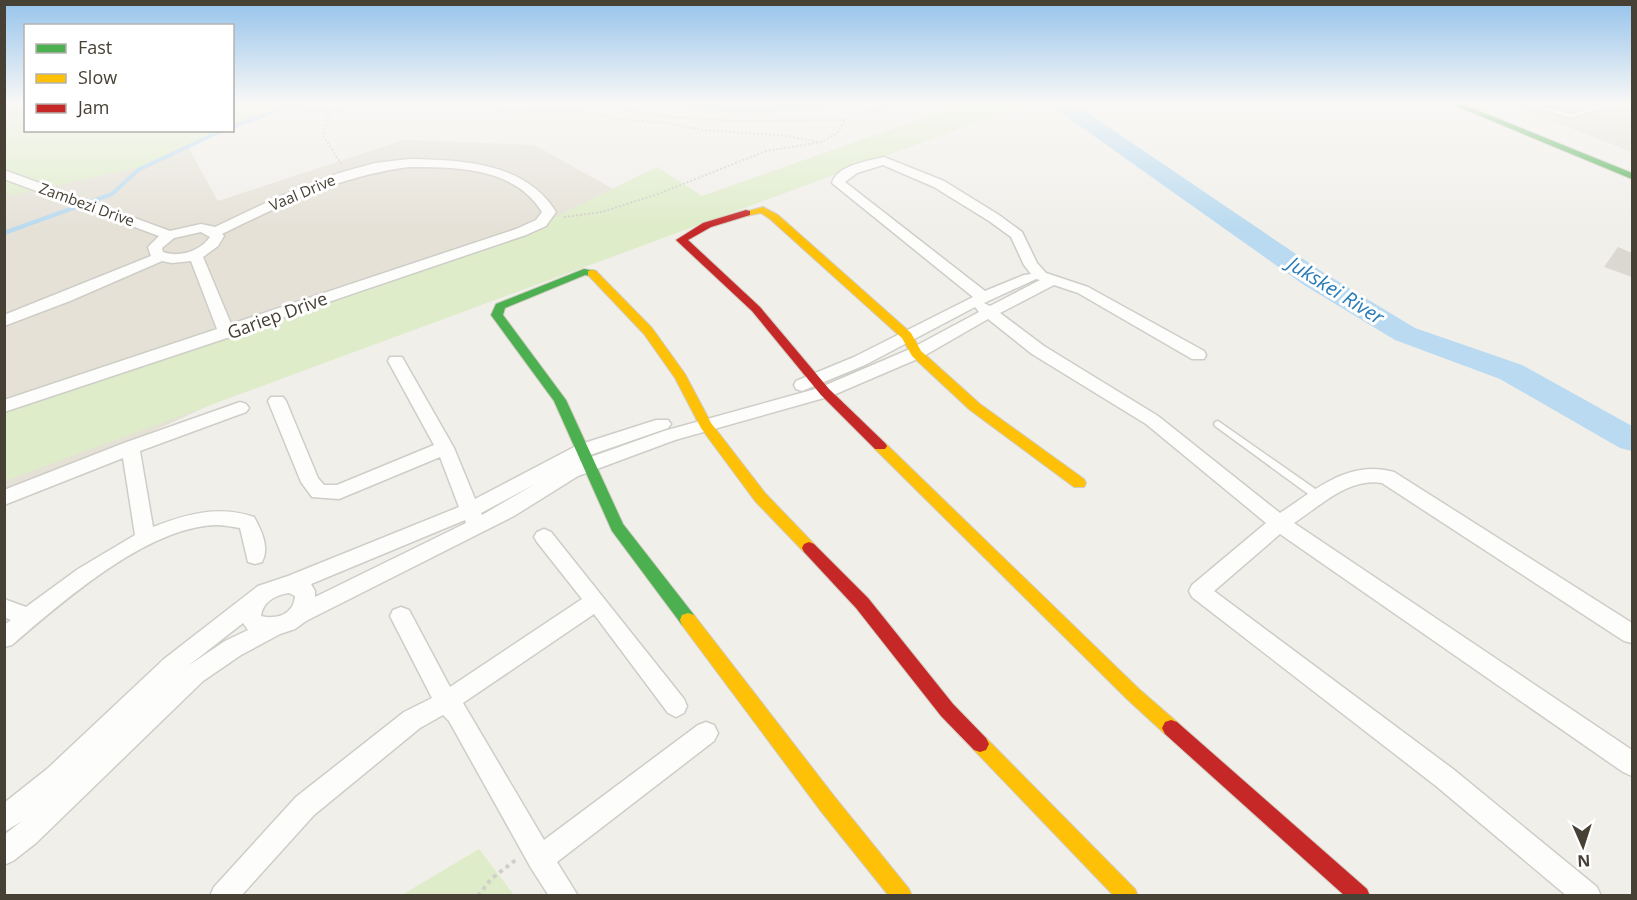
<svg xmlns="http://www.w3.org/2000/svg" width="1637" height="900" viewBox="0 0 1637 900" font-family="'Open Sans',sans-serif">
<rect width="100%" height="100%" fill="#f1efea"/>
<path fill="#e5e1d7" d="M4 103H25L26 130 179 131 218 201 404 140 534 145 644 206 5 499Z
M1506 103H1632V152Z"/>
<path fill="#deecc9" d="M233 103H248L272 111 233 128Z
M957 103H1029L5 481V406L537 226 657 167 702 196 943 111Z
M25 113 26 130 227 131 146 166 12 195 5 192 4 118Z
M479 849 514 895H402Z"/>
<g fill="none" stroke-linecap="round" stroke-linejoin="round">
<path stroke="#b9daf0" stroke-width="4" d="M232 127 299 103
M4 233 112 194 138 170 223 130"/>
<path fill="#b9daf0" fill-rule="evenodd" d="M680 103H827L824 107 817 109 738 113 690 109 683 107Z
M1050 103H1073L1324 273 1415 328 1522 365 1632 426V451L1620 448 1500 379 1395 340 1304 285 1053 107Z"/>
</g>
<path fill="#dbd8d2" d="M1618 247 1632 253V277L1604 267Z"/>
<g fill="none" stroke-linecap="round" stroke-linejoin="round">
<g stroke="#cfcdc7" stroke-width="3">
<path id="lane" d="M1524 103H1532L1571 114 1609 103H1617L1571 118Z
M1218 421 1321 493 1323 496 1321 499H1315L1215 426 1214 424 1215 422Z"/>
</g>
<g stroke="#cfcdc7" stroke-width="3">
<path id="street" d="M884 157 944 181 999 215 1022 232 1037 263 1046 273 1088 287 1204 351 1206 355 1204 359H1192L1078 293 1054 285 1000 313 1044 346 1158 416 1280 513C1315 490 1349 459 1394 472L1632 623V643L1624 641 1382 483C1349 477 1320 506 1294 523L1632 750V776L1623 772 1280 534 1214 591 1453 769 1597 887 1601 896H1567L1436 786 1192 597 1189 591 1192 585 1266 523 1146 424 1032 354 988 319 922 357 831 396 675 440 578 476 514 516 306 621 295 629 280 634 241 655 203 681 36 843 13 861 4 865V835L22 821 4 832V803L47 769 164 659 258 586 288 576 459 507 440 457 339 499 312 497 301 482 268 401 271 397H283L286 401 318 478 324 485H337L434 445 388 361 390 357H402L454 448 475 499 578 445 656 420H668L671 424 668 428 590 455 577 462 664 431 819 388 910 349 979 312 975 307 865 365 802 391 796 389 794 385 796 381 854 357 973 297 832 183C837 165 868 161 884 157ZM883 165 934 187 989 221 1011 237 1024 265 1031 274 1024 275 985 291 845 182 857 173ZM1036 279 1040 280 990 306 984 303ZM535 484 482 515 481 513ZM465 520 466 523 315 597V591L311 584ZM289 593 295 596C294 614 277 620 261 616 263 602 275 595 289 593ZM243 623 248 630 225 641 188 666Z
M409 159C462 160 525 162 556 212L546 226 526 235 234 334 233 336 4 412V400L217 329 191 261 172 263 162 261 70 301 4 326V315L151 256 148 247 159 236 4 179V170L170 231 201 224 215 227 276 198 339 173 375 163ZM409 167C455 167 515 167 542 212L536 220 516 229 231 324 203 257 218 246 224 236 222 234C284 204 339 176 409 167ZM201 232 210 237C200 251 180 258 163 252L162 248 174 238Z
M240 402 246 404 249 408 246 412 140 451 153 527C187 514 218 505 254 517 261 530 270 547 262 562L255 564 248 562 240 528C233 527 224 525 217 525 148 526 62 602 12 645L4 647V625L11 620 4 617V599L26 607 78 569 135 535 123 458 4 505V490L124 443Z
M544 529 551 532 684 699 687 706 684 713 676 717 668 713 594 614 463 703 544 840 698 725 706 722 714 725 718 733 714 741 557 862 578 896H549L531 868 449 721 443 715 420 728 314 815 241 896H210L214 887 296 797 404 712 432 698 390 616 393 610 401 607 409 610 450 687 582 599 537 542 534 537 537 532Z"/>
</g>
<g stroke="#d1ccc1" stroke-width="2">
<path id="fast" d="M1449 103H1459L1632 173V179Z
M584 269 596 271 597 273 592 276 585 275 505 308 503 315 566 400 623 524 694 615 696 620 694 625 688 627 682 625 612 531 554 401 491 315 496 304Z"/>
</g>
<g stroke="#d1ccc1" stroke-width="2">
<path id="slow" d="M763 207 778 215 911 333 921 351 980 404 1084 479 1086 483 1084 487H1074L970 410 912 356 902 338 770 219 761 213 746 216 741 213Z
M592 270 596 271 652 328 685 374 711 423 765 493 814 544 816 548 814 552 809 554 804 552 755 501 701 428 675 378 644 334 588 275V271Z
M880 441 885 443 1139 689 1177 722 1180 728 1177 734 1171 736 1165 734 1127 699 875 449 873 446Z
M688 613 694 615 834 796 909 889 912 896H889L820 810 682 625 680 620 682 615Z
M980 736 986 738 1135 889 1138 896H1114L974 750 971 744 974 738Z"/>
</g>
<g stroke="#d1ccc1" stroke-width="2">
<path id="jam" d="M746 210 750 211V215L711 227 688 240 760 307 829 389 885 443 887 446 885 449H875L821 395 752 311 676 240 703 223Z
M809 542 814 544 868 598 953 704 986 738 989 744 986 750 980 752 974 750 941 716 856 608 804 552 802 548 804 544Z
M1171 720 1177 722 1367 889 1370 896H1345L1165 734 1162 728 1165 722Z"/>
</g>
<path stroke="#d1cfca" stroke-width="2" stroke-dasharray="2 2" stroke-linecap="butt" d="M262 103 329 112 323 135 341 164
M488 103 494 104 498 110 507 112 568 110 589 106 617 108 660 116 732 121 845 120
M575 110 617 119 668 123 703 130 787 136 818 142
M329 112 376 103
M4 113 26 111
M564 217 602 212 658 194 766 151 822 142 838 132 845 120 856 114 893 107 896 103"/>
<path stroke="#d1cfca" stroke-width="4" stroke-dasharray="4 4" stroke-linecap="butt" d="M478 896 491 879 517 859"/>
<use href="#lane" fill="#fdfdfc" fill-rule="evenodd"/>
<use href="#street" fill="#fdfdfc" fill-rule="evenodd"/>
<use href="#fast" fill="#4caf50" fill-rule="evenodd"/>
<use href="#slow" fill="#ffc107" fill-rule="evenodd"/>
<use href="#jam" fill="#c62828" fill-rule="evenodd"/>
</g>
<linearGradient id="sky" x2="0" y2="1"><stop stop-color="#95c3eb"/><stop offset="0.45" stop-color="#f9f8f6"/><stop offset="1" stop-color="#f9f8f6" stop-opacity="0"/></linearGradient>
<rect width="1637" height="229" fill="url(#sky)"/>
<g text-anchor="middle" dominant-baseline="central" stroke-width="6" stroke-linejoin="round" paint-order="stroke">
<g font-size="15" fill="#474035" stroke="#fff">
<text transform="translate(302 192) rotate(-23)">Vaal Drive</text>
<text transform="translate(87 204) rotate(20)">Zambezi Drive</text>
</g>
<g font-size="18" fill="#474035" stroke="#fff">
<text transform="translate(277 315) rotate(-20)">Gariep Drive</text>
</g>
<g font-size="20" font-style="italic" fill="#2a7cb7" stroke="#fff">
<text transform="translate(1336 290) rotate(32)">Jukskei River</text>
</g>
</g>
<rect width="1637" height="900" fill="none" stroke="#474035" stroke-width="12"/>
<rect x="24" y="24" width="210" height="108" fill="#ffffff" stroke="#b5b3ae" stroke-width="1.5"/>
<rect x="36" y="44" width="30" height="9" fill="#4caf50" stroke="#b5b3ae" stroke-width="1.5"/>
<text x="78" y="54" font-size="18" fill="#474035">Fast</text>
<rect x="36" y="74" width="30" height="9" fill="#ffc107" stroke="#b5b3ae" stroke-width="1.5"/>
<text x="78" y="84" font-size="18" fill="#474035">Slow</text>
<rect x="36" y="104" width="30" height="9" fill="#c62828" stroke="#b5b3ae" stroke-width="1.5"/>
<text x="78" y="114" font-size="18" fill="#474035">Jam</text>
<g transform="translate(1583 846) rotate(177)" stroke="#ffffff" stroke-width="4.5" paint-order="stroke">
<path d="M0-4.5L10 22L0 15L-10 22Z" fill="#474035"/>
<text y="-9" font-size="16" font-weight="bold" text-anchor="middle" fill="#474035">N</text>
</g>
</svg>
